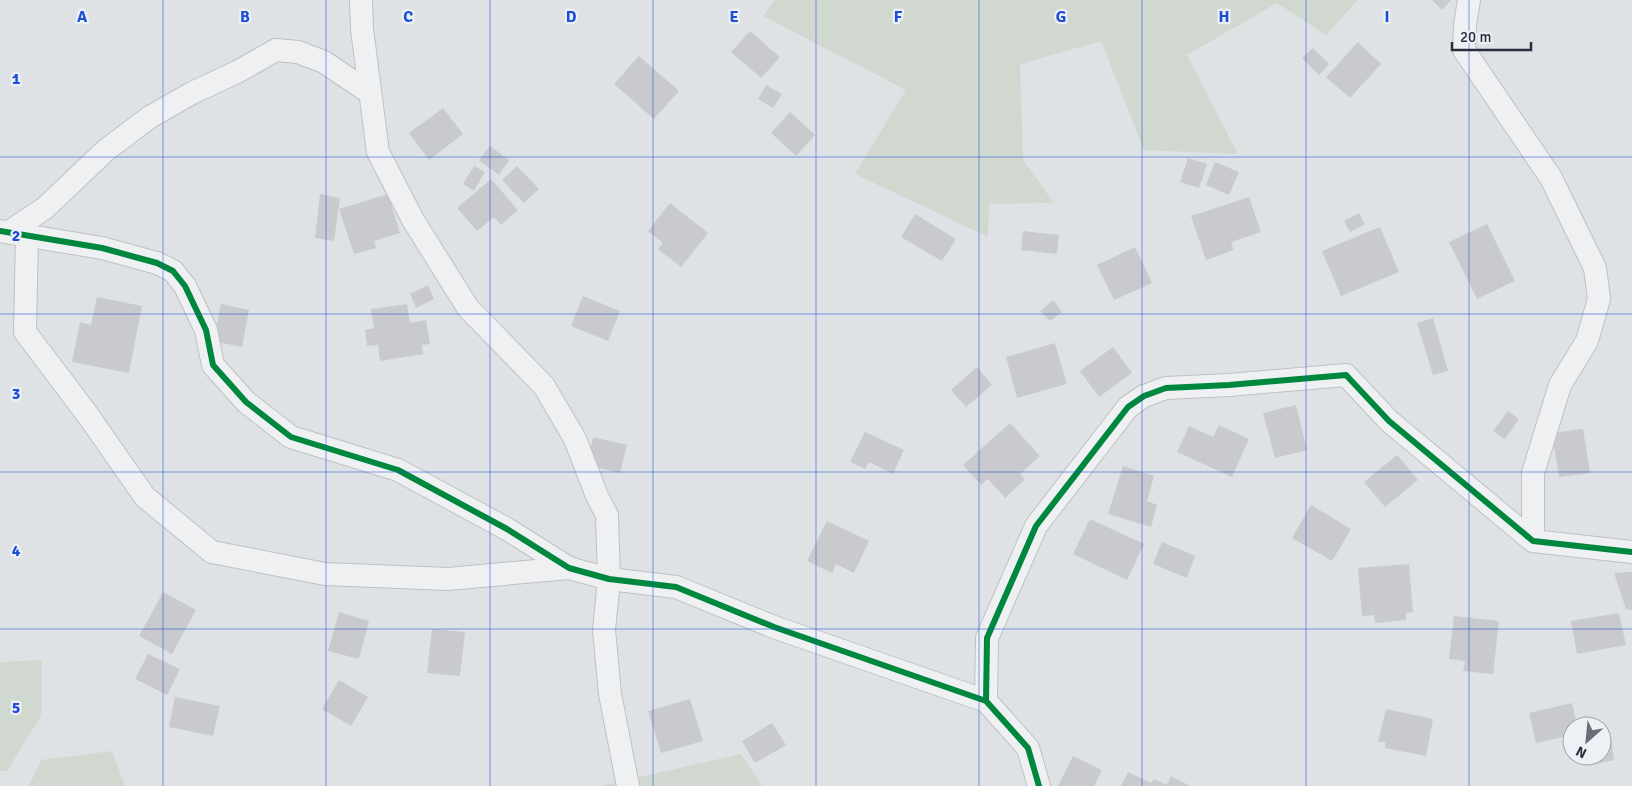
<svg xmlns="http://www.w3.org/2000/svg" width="1632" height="786" viewBox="0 0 1632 786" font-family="Signika,sans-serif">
<rect width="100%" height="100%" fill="#dfe2e5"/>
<path fill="#d0d8d0" d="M775 0H1358L1326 35 1277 3 1187 55 1238 154 1144 150 1101 41 1020 64 1023 160 1054 203 989 204 988 237 855 174 906 90 763 16Z
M42 660 41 716 7 771H0V662Z
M112 751 125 786H29L41 760Z
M741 754 762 786H600Z"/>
<path fill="#c8cacd" d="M1432 0H1451L1442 10Z
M750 31 780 57 761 78 731 52Z
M1358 42 1381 64 1350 98 1326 77Z
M1313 48 1329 64 1319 75 1302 58Z
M639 56 679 91 654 119 614 84Z
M766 85 782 94 773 108 758 99Z
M443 108 463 134 429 160 409 133Z
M790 112 815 135 796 156 771 133Z
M490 146 509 160 499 175 479 160Z
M1188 158 1207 164 1199 188 1180 182Z
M1215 162 1239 172 1229 195 1206 185Z
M474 166 485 172 474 191 463 184Z
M517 166 539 189 524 203 502 180Z
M491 179 518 210 501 225 494 217 477 231 457 208Z
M320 194 340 198 334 241 315 238Z
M388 194 400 233 374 241 376 248 354 254 339 209Z
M1249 197 1261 232 1231 242 1234 250 1206 260 1191 216Z
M670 203 708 233 681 267 658 249 663 243 648 231Z
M1359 213 1365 224 1350 232 1344 221Z
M915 214 956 239 942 261 901 237Z
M1487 224 1515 281 1477 299 1449 242Z
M1380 227 1399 272 1341 296 1322 251Z
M1023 231 1059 235 1057 254 1021 250Z
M1135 247 1152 283 1114 300 1097 265Z
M428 285 434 299 416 308 410 294Z
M583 296 620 311 608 341 571 326Z
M97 297 142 306 129 373 72 362 80 322 91 325Z
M1053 300 1062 312 1050 321 1040 311Z
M221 304 249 310 242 347 213 341Z
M407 304 410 323 426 320 430 344 422 345 423 354 380 361 378 345 367 346 365 330 374 328 371 309Z
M1433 318 1448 371 1433 375 1417 323Z
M1055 343 1067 384 1017 398 1006 357Z
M1113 347 1132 373 1099 397 1080 371Z
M977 367 992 385 966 407 951 390Z
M1296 405 1307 450 1275 458 1263 413Z
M1508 411 1519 419 1505 439 1493 431Z
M1010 423 1040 456 1020 474 1025 479 1005 498 988 479 981 485 963 465Z
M1219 425 1249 439 1232 477 1177 452 1189 426 1213 437Z
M1583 429 1590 473 1559 477 1552 433Z
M865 432 904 450 893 474 869 462 865 469 850 462Z
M593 437 627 445 620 473 587 465Z
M1397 455 1418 480 1385 507 1364 482Z
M1123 466 1154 476 1147 501 1157 505 1151 527 1108 514Z
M1311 505 1351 529 1332 561 1292 538Z
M1090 519 1144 544 1127 580 1073 554Z
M827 521 869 541 854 573 836 564 832 573 807 561Z
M1162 542 1195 556 1187 578 1153 564Z
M1409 564 1413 612 1406 613V620L1375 623 1374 615 1362 616 1358 568Z
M1632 572V610L1626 609 1614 573Z
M163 592 196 610 172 654 139 636Z
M339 612 369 621 359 659 328 651Z
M1619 613 1626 645 1577 654 1571 621Z
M1454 616 1499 621 1493 674 1463 671 1465 661 1449 659Z
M432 629 465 632 460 676 427 673Z
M148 654 180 669 167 695 135 679Z
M339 680 368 697 351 726 322 709Z
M175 697 220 706 213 736 169 727Z
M690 699 703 741 661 753 648 711Z
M1572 703 1577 726H1572V735L1536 743 1529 713Z
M1386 709 1433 719 1426 756 1385 748V742H1378Z
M772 723 786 745 755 763 742 741Z
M1612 743 1614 760 1596 764 1594 756H1602V744Z
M1073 756 1102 770 1094 786H1058Z
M1128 772 1151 783 1154 779 1167 785 1171 776 1190 786H1121Z"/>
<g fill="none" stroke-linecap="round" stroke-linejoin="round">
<g stroke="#bec0c3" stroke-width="24">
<path id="minor" d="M361 0 362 29 378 152 413 220 468 308 544 386 575 439 597 496 607 515 609 579 604 630 610 694 628 786
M1469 0 1465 25 1464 50 1551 178 1595 268 1599 299 1587 341 1560 385 1533 473V541
M0 231 102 248 157 263 173 271 185 286 206 330 213 365 246 402 291 437 398 470 507 529 569 568 609 579 676 587 774 627 986 701
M9 232 45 208 106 150 150 117 192 93 237 72 276 50 298 52 324 62 370 93
M27 234 25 332 87 414 145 497 212 552 325 574 448 579 569 568
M1039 786 1028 748 986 701 987 638 1036 526 1128 407 1144 396 1166 388 1229 385 1346 375 1389 421 1533 541 1632 552"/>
</g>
<use href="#minor" stroke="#eff0f1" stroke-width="22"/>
<g stroke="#edf0f5" stroke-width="9">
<path id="cycleway" d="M0 231 102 248 157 263 173 271 185 286 206 330 213 365 246 402 291 437 398 470 507 529 569 568 609 579 676 587 774 627 986 701
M1039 786 1028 748 986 701 987 638 1036 526 1128 407 1144 396 1166 388 1229 385 1346 375 1389 421 1533 541 1632 552"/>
</g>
<use href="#cycleway" stroke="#00873e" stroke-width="6"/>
</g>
<path fill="none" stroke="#1d4ed8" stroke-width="1" stroke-opacity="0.55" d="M163 0V786M326 0V786M490 0V786M653 0V786M816 0V786M979 0V786M1142 0V786M1306 0V786M1469 0V786M0 157H1632M0 314H1632M0 472H1632M0 629H1632"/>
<g font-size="16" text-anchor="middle" font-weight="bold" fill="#1d4ed8" stroke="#edf0f5" stroke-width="4.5" stroke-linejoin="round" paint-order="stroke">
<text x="82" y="22">A</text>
<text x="245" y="22">B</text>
<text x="408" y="22">C</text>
<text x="571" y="22">D</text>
<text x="734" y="22">E</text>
<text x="898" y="22">F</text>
<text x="1061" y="22">G</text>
<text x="1224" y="22">H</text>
<text x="1387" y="22">I</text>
<text x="16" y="84">1</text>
<text x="16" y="241">2</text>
<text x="16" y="399">3</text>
<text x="16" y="556">4</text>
<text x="16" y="713">5</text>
</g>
<g transform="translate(1587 741) rotate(207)"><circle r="24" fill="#edf0f5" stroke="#9ea3ab"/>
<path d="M0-4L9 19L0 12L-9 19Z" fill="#676e78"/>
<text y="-8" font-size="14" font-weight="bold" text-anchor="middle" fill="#272f3d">N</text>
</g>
<path d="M1452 42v8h79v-8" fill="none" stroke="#272f3d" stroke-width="2.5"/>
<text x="1460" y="42" font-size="15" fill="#272f3d" stroke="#edf0f5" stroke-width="4" paint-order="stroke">20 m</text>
</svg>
